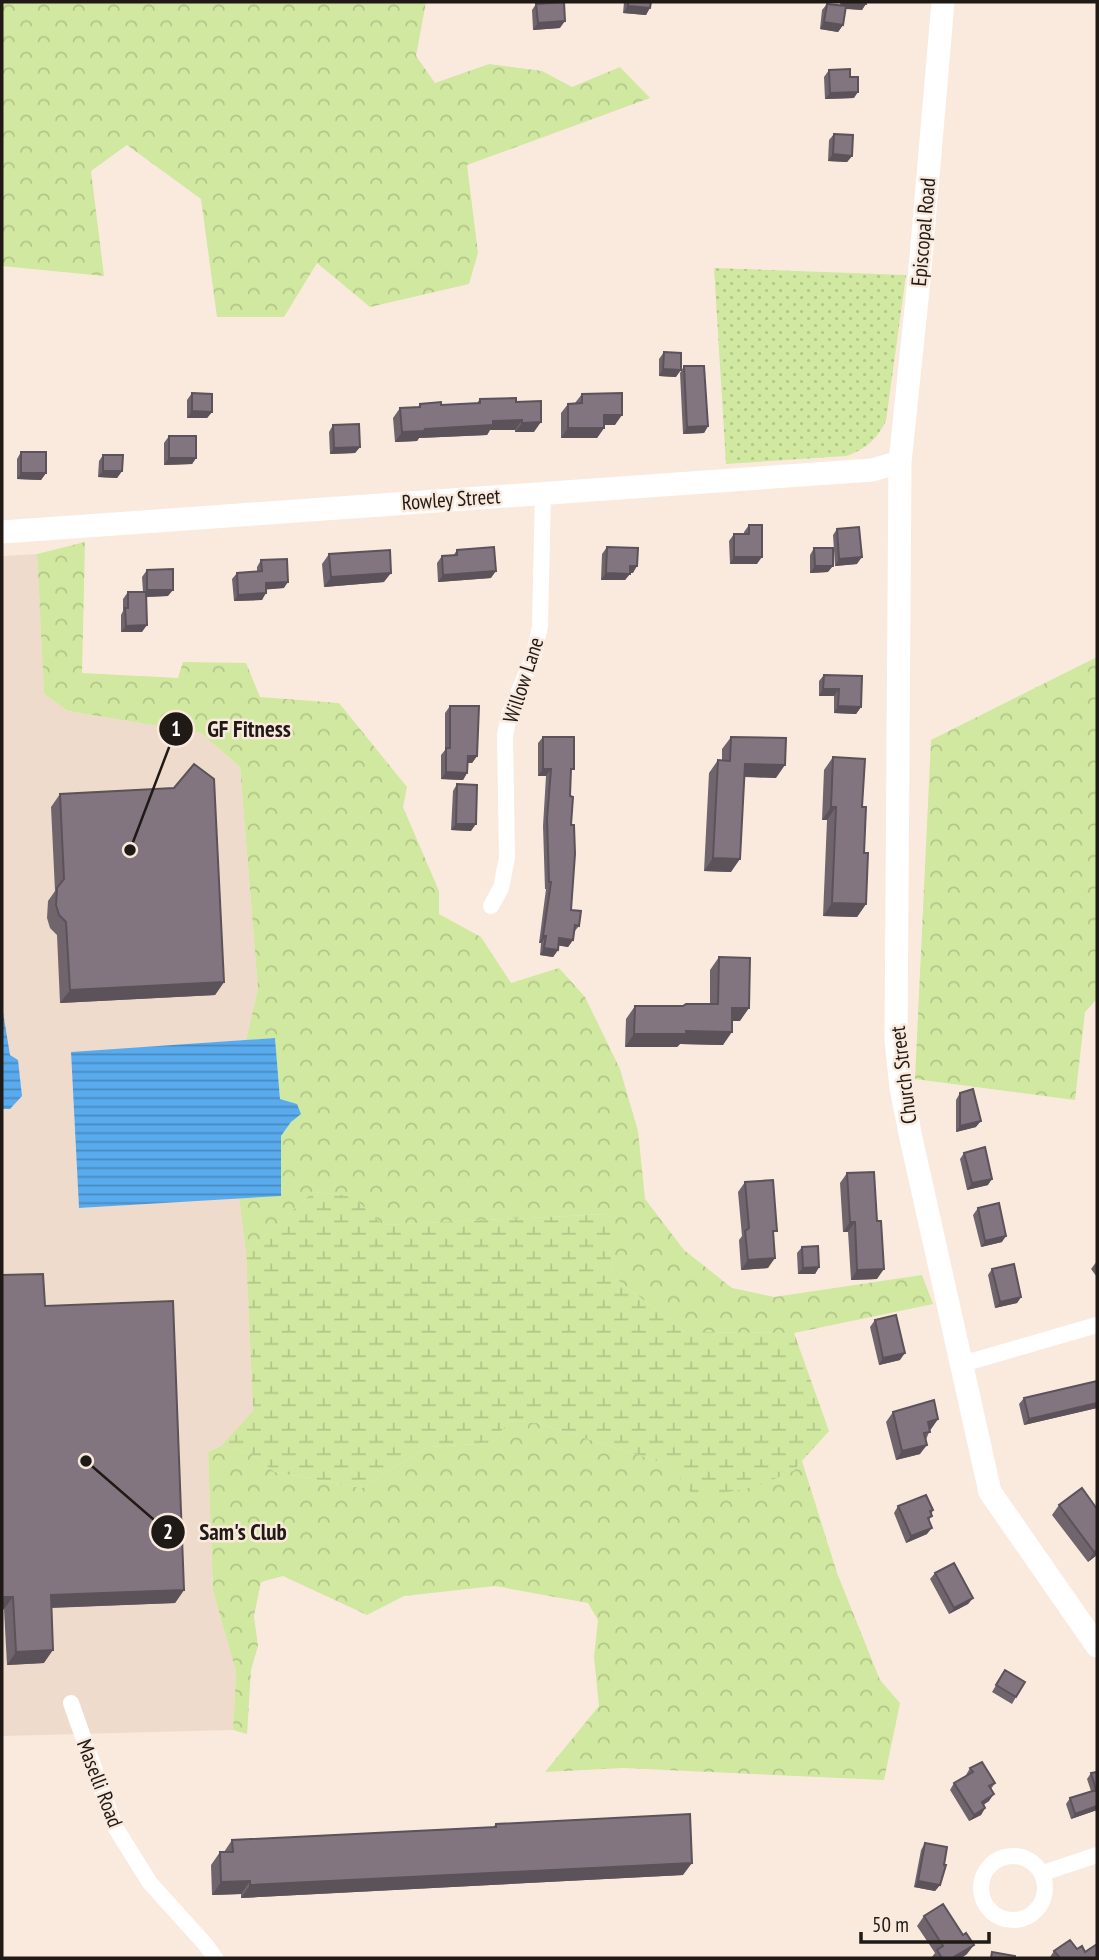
<svg xmlns="http://www.w3.org/2000/svg" width="1099" height="1960" viewBox="0 0 1099 1960" font-family="'PT Sans Narrow',sans-serif">
<defs>
<pattern id="grass-dots" width="8" height="8" patternUnits="userSpaceOnUse" patternTransform="scale(1.75)"><rect width="8" height="8" fill="#d0e8a0"/><path d="M2 2h.1M6 6h.1" fill="none" stroke="#b2c689" stroke-width="1.8" stroke-linecap="round"/></pattern>
<pattern id="forest-crowns" width="20" height="18" patternUnits="userSpaceOnUse" patternTransform="scale(1.75)"><rect width="20" height="18" fill="#d0e8a0"/><path d="M2 6a3 3 0 1 1 6 0M12 15a3 3 0 1 1 6 0" fill="none" stroke="#b2c689"/></pattern>
<pattern id="wetland-marsh" width="20" height="14" patternUnits="userSpaceOnUse" patternTransform="scale(1.75)"><rect width="20" height="14" fill="#d0e8a0"/><path d="M1 5h8M5 5V1M11 12h8M15 12V8" fill="none" stroke="#b2c689"/></pattern>
<pattern id="water-rules" width="6" height="5" patternUnits="userSpaceOnUse" patternTransform="scale(1.75)"><rect width="6" height="5" fill="#59abee"/><path d="M0 2.5h6" fill="none" stroke="#498ac0"/></pattern>
</defs>
<rect width="100%" height="100%" fill="#faeade"/>
<path fill="#efdbcc" d="M37 554 44 694 68 711 201 733 240 767 258 989 246 1040 71 1053 79 1208 239 1198 246 1252 253 1412 221 1446 208 1452 213 1591 236 1672 233 1730 2 1736V556Z"/>
<path fill="url(#grass-dots)" d="M714 268 906 275 886 421C876 440 866 449 846 456L726 464Z"/>
<path fill="url(#forest-crowns)" d="M2 2H426L416 56 435 83 489 64 542 71 572 87 620 67 650 98 467 165 478 253 469 284 370 307 317 263 284 317H217L201 199 127 145 91 171 104 276 2 266Z
M85 542 82 673 178 678 183 662 246 663 260 697 339 703 407 787 403 807 439 891V914L481 937 511 983 559 968 585 997 620 1069 638 1131 645 1199 684 1250 732 1288 774 1297 922 1275 933 1304 794 1333 685 1332 612 1276 608 1214 383 1225 352 1196 313 1192 246 1252 239 1198 281 1196V1136L291 1122 297 1104 280 1099 275 1038 246 1040 258 989 240 767 201 733 68 711 44 694 37 554Z
M1097 657V999L1085 1012 1075 1100 915 1079 931 740Z
M509 1420 537 1423 670 1465 793 1471 802 1461 837 1573 880 1680 900 1703 884 1780 623 1768 545 1772 599 1706 594 1657 598 1620 588 1603 495 1586 404 1596 367 1615 283 1576 261 1582 254 1616 258 1646 251 1670 247 1734 233 1730 236 1672 213 1591 208 1452 221 1446 250 1453 275 1472 362 1488 427 1447 493 1443Z"/>
<path fill="url(#wetland-marsh)" d="M313 1192 352 1196 383 1225 609 1214 612 1276 685 1332 794 1333 829 1431 793 1471 755 1487 695 1498 670 1465 537 1423 509 1420 493 1443 427 1447 362 1488 275 1472 250 1453 221 1446 253 1411 246 1252Z"/>
<path fill="url(#water-rules)" d="M2 1006 10 1055 18 1060 22 1096 10 1109H2Z
M275 1038 280 1099 297 1104 301 1114 291 1122 281 1136V1196L79 1208 71 1052Z"/>
<g fill="none" stroke-linecap="round" stroke-linejoin="round">
<path stroke="#fff" stroke-width="16" d="M491 906 501 888 507 858 505 735 510 712 534 655 540 626 543 493
M962 1364 1097 1325
M71 1703 115 1827 150 1883 206 1945 215 1958
M981 1888a32 32 0 1 1 64 0a32 32 0 1 1-64 0Z
M1043 1873 1097 1855"/>
<path stroke="#fff" stroke-width="23" d="M943 2 919 280 900 462 896 1040 901 1088 911 1138 990 1492 1097 1646
M2 532 872 470 900 462"/>
</g>
<path fill="#71656d" d="M624 2H651L646 15 623 13Z
M840 2H866L862 10 845 9 843 25 838 32 820 29 822 10 827 4 840 5Z
M536 4 560 28 533 30 532 10Z
M829 70 850 77 854 98 825 99 824 77Z
M834 134 852 156 847 162 828 161 829 140Z
M664 352 676 377 659 376V359Z
M684 366 708 426 704 433 683 434 680 373Z
M192 393 212 412 207 418H187V400Z
M582 394 615 425H604V428L597 438H561V413L568 404 575 403Z
M480 399 516 402 534 432H515V430H490L487 435 419 438 417 441 395 442 393 418 400 408 418 407 420 404 441 405 477 403Z
M333 425 360 447 355 453 330 454 329 432Z
M169 436 196 458 192 464 164 465V443Z
M21 452 46 473 41 480 17 479V459Z
M103 455 122 471 117 478 98 477 99 461Z
M749 525 757 564H730L729 541 734 534H744V532Z
M837 529 857 564 835 566 833 535Z
M607 547 633 573H630L625 580H601L602 554Z
M814 548 828 572 810 573V555Z
M457 550 491 578 438 582 437 563 442 556H453Z
M329 554 384 582 324 587 322 564Z
M261 560 284 588 266 589 262 600 234 601 232 579 237 573 257 571V567Z
M147 570 168 596 146 597 142 632H121V615L123 611V599L128 592H143L142 577Z
M824 675 861 707 856 714 834 713V696H819V681Z
M450 706 477 756 472 763H468L467 773 463 780 441 779V755L445 750V713Z
M543 737 571 773 570 796 571 825V910L579 926 574 932 573 940 568 947 558 945V950L553 957 540 955 541 943H539L546 889H545L543 826 546 776H538V743Z
M731 737 776 778 744 777 731 872 704 871 709 773 718 760H722V749Z
M833 757 862 807 866 904 857 917 823 916 827 820H822L824 770Z
M457 784 471 831 451 830 453 791Z
M60 794 224 982 215 995 60 1003 57 935 50 928 47 918 48 901 55 891 51 807Z
M719 957 740 1021H732L723 1045 680 1044 677 1047H625L626 1019 635 1006H683L710 1004V970Z
M960 1093 976 1127 956 1132V1100Z
M964 1153 988 1185 967 1190 960 1159Z
M847 1173 877 1279 851 1280 848 1232H843L840 1183Z
M745 1182 774 1236 768 1268 741 1270 739 1240 742 1236 738 1192Z
M978 1208 1002 1242 981 1247 973 1215Z
M802 1247 819 1267 815 1274H798L797 1253Z
M1097 1261V1277L1091 1269Z
M992 1269 1021 1297 1017 1303 995 1308 988 1275Z
M45 1306 184 1590 175 1603 51 1608 44 1663 7 1665 4 1609Z
M875 1320 900 1360 879 1365 870 1327Z
M1097 1381V1408L1024 1425 1019 1404 1024 1398Z
M893 1412 938 1419 931 1429 930 1430 920 1454 896 1460 886 1422Z
M1059 1505 1097 1555 1088 1562 1052 1515Z
M898 1506 933 1510 929 1521 927 1534 906 1543 894 1513Z
M935 1573 973 1598 968 1604 949 1614 930 1579Z
M1005 1670 1016 1697 1012 1704 992 1692Z
M970 1768 995 1783 991 1789 989 1801 983 1805 985 1808 981 1815 969 1821 950 1790 954 1783 966 1776V1775Z
M1097 1772V1810L1071 1819 1066 1804 1070 1798 1091 1791 1087 1779 1091 1773Z
M496 1824 683 1875 241 1898V1894L212 1895 211 1865 220 1852H224L232 1840 493 1827Z
M925 1843 944 1865 940 1885 935 1891 914 1887 921 1850Z
M924 1916 967 1954 961 1958H931L935 1953 917 1926Z
M1077 1949 1085 1952 1097 1958H1050V1957L1054 1951Z"/>
<path fill="#5c5259" d="M844 2 866 4 862 10 839 8Z
M628 6 650 8 646 15 623 13Z
M565 21 560 28 533 30 538 23Z
M824 22 843 25 838 32 820 29Z
M858 92 854 98 825 99 830 93Z
M833 154 852 156 847 162 828 161Z
M663 369 681 370 676 377 659 376Z
M192 411 212 412 207 418H187Z
M604 415H622L615 425H597Z
M522 420 515 430H490L487 435 419 438 417 441 395 442 402 432 493 421Z
M541 422 534 432H515L522 423Z
M708 426 704 433 683 434 687 427Z
M568 428H604L597 438H561Z
M360 447 355 453 330 454 334 448Z
M169 458H196L192 464 164 465Z
M103 471H122L117 478 98 477Z
M21 473H46L41 480 17 479Z
M734 557H762L757 564H730Z
M862 557 857 564 835 566 839 559Z
M630 566H637L633 573H625Z
M815 566H833L828 572 810 573Z
M496 571 491 578 438 582 443 575Z
M391 573 384 582 324 587 331 577Z
M606 573 630 574 625 580H601Z
M288 582 284 588 261 590 266 583Z
M147 590H173L168 596 143 597Z
M266 593 262 600 234 601 238 595Z
M147 625 142 632H121L126 626Z
M823 689H839L834 696H819Z
M838 706 861 707 856 714 834 713Z
M468 756H477L472 763H463Z
M745 764 785 765 776 778 736 776Z
M543 769H551L546 776H538Z
M446 772 467 773 463 780 441 779Z
M831 807H836L827 820H822Z
M456 824H476L471 831 451 830Z
M713 858 740 859 731 872 704 871Z
M832 903 866 904 857 917 823 916Z
M543 936H546L541 943H539Z
M559 938 573 940 568 947 555 945Z
M544 948 558 950 553 957 540 955Z
M224 982 215 995 60 1003 70 990Z
M732 1008H749L740 1021H723Z
M686 1031 732 1032 723 1045 680 1044 677 1047H625L634 1034Z
M981 1121 976 1127 956 1132 960 1126Z
M992 1179 988 1185 967 1190 972 1183Z
M850 1222H855L848 1232H843Z
M1006 1236 1002 1242 981 1247 985 1241Z
M775 1258 768 1268 741 1270 748 1260Z
M819 1267 815 1274H798L803 1268Z
M884 1269 877 1279 851 1280 857 1270Z
M1021 1297 1017 1303 995 1308 1000 1302Z
M905 1353 900 1360 879 1365 883 1358Z
M1097 1403V1408L1024 1425 1029 1419Z
M938 1419 931 1429 921 1432 928 1422Z
M927 1445 920 1454 896 1460 902 1451Z
M932 1528 927 1534 906 1543 911 1536Z
M1097 1550V1555L1088 1562 1094 1552Z
M184 1590 175 1603 42 1608 51 1595Z
M2 1597H13L4 1609 2 1610Z
M973 1598 968 1604 949 1614 954 1608Z
M53 1650 44 1663 7 1665 16 1652Z
M994 1794 989 1801 977 1809 982 1802Z
M1097 1806V1810L1071 1819 1075 1814Z
M985 1808 981 1815 969 1821 974 1815Z
M692 1863 683 1875 241 1898 250 1885Z
M250 1881 241 1894 212 1895 221 1882Z
M918 1881 940 1885 935 1891 914 1887Z
M974 1945 967 1954 961 1958H952Z"/>
<path fill="#83757f" stroke="#5c5259" stroke-width="2" d="M564 2 565 21 538 23 536 4Z
M628 2H651L650 8 628 6Z
M844 2H866V4Z
M827 4 846 6 843 25 824 22Z
M850 69V77H858V92L830 93 829 70Z
M834 134 853 135 852 156 833 154Z
M664 352 681 353V370L663 369Z
M684 366H704L708 426 687 427Z
M192 393 212 394V412L192 411Z
M622 393V415H604V428H568V404L582 403V394Z
M516 398V402L541 401V422L522 423V420L493 421V425L425 429 424 431 402 432 400 408 420 407V404L441 402V405L480 403V399Z
M359 424 360 447 334 448 333 425Z
M169 436H196V458H169Z
M21 452H46V473H21Z
M103 455H123L122 471H103Z
M749 525H762V557H734V534H749Z
M859 527 862 557 839 559 837 529Z
M494 547 496 571 443 575 442 556 457 555V550Z
M607 547 638 548 637 566H630V574L606 573Z
M814 548H833V566H815Z
M390 550 391 573 331 577 329 554Z
M287 559 288 582 266 583V593L238 595 237 573 262 571 261 560Z
M173 569V590H147V570Z
M128 592H146L147 625 126 626 125 608H128Z
M824 675 862 676 861 707 838 706 839 689H823Z
M450 706H479L477 756H468L467 773 446 772V748H450Z
M543 737H574V769H571L570 796 573 797 571 825H574L575 854 571 910 581 911 579 926 575 925 573 940 559 938 558 950 544 948 546 936H543L551 882H549L547 819 551 769H543Z
M731 737 786 738 785 765 745 764 740 859 713 858 718 760 730 761Z
M833 757 865 759 862 807H866L864 853H868L866 904 832 903 836 807H831Z
M194 764 214 779 224 982 70 990 66 922 59 915 56 905 57 888 64 879 60 794 174 788Z
M457 784 477 785 476 824H456Z
M719 957 750 958 749 1008H732V1032L686 1031V1034H634L635 1006H683L686 1004H718Z
M973 1089 981 1121 960 1126V1093Z
M985 1147 992 1179 972 1183 964 1153Z
M874 1172 877 1221H881L884 1269 857 1270 855 1222H850L847 1173Z
M773 1180 777 1231H773L775 1258 748 1260 745 1231 749 1228 745 1182Z
M999 1203 1006 1236 985 1241 978 1208Z
M818 1246 819 1267 803 1268 802 1247Z
M1014 1264 1021 1297 1000 1302 992 1269Z
M43 1274 45 1306 173 1301 184 1590 51 1595 53 1650 16 1652 13 1597H2V1275Z
M896 1315 905 1353 883 1358 875 1320Z
M1097 1381V1403L1029 1419 1024 1398Z
M934 1400 938 1419 928 1422 930 1432 924 1433 927 1445 902 1451 893 1412Z
M1082 1488 1097 1509V1550L1094 1552 1059 1505Z
M926 1495 933 1510 930 1511 932 1516 928 1518 932 1528 911 1536 898 1506Z
M954 1563 973 1598 954 1608 935 1573Z
M1005 1670 1025 1682 1016 1697 996 1685Z
M982 1762 995 1783 989 1786 994 1794 982 1802 985 1808 974 1815 954 1783 973 1772 970 1768Z
M1097 1772V1806L1075 1814 1070 1798 1096 1790 1091 1773Z
M690 1814 692 1863 250 1885V1881L221 1882 220 1852H233L232 1840 496 1827V1824Z
M925 1843 947 1847 944 1865H946L940 1885 918 1881Z
M943 1904 963 1935 966 1933 974 1945 952 1958H942L937 1950 943 1946 924 1916Z
M1070 1940 1077 1949 1082 1946 1085 1952 1097 1944V1958H1060L1054 1951Z
M992 1952 1015 1956V1958H991Z"/>
<g text-anchor="middle" dominant-baseline="central" stroke-width="5" stroke-linejoin="round" paint-order="stroke">
<g font-size="21" fill="#201a16" stroke="#faeade">
<text transform="translate(923 232) rotate(-85)">Episcopal Road</text>
<text transform="translate(451 499) rotate(-4)">Rowley Street</text>
<text transform="translate(523 680) rotate(-72)">Willow Lane</text>
<text transform="translate(903 1075) rotate(-97)">Church Street</text>
<text transform="translate(100 1783) rotate(69)">Maselli Road</text>
</g>
</g>
<path fill="none" stroke="#201a16" stroke-width="2.5" d="M130 850L176 729M86 1461L168 1532"/>
<g fill="#201a16" stroke="#faeade" stroke-width="2.5">
<circle cx="130" cy="850" r="7"/>
<circle cx="86" cy="1461" r="7"/>
<circle cx="176" cy="729" r="18"/>
<circle cx="168" cy="1532" r="18"/>
</g>
<g font-size="21" text-anchor="middle" font-weight="bold" fill="#fff">
<text x="176" y="736">1</text>
<text x="168" y="1539">2</text>
</g>
<g font-size="23" text-anchor="middle" font-weight="bold" fill="#201a16" stroke="#faeade" stroke-width="5" stroke-linejoin="round" paint-order="stroke">
<text x="249" y="737">GF Fitness</text>
<text x="243" y="1540">Sam's Club</text>
</g>
<rect width="1099" height="1960" fill="none" stroke="#201a16" stroke-width="7"/>
<path d="M861 1932v10h128v-10" fill="none" stroke="#201a16" stroke-width="3.5"/>
<text x="872" y="1932" font-size="21" fill="#201a16" stroke="#faeade" stroke-width="5" paint-order="stroke">50 m</text>
</svg>
